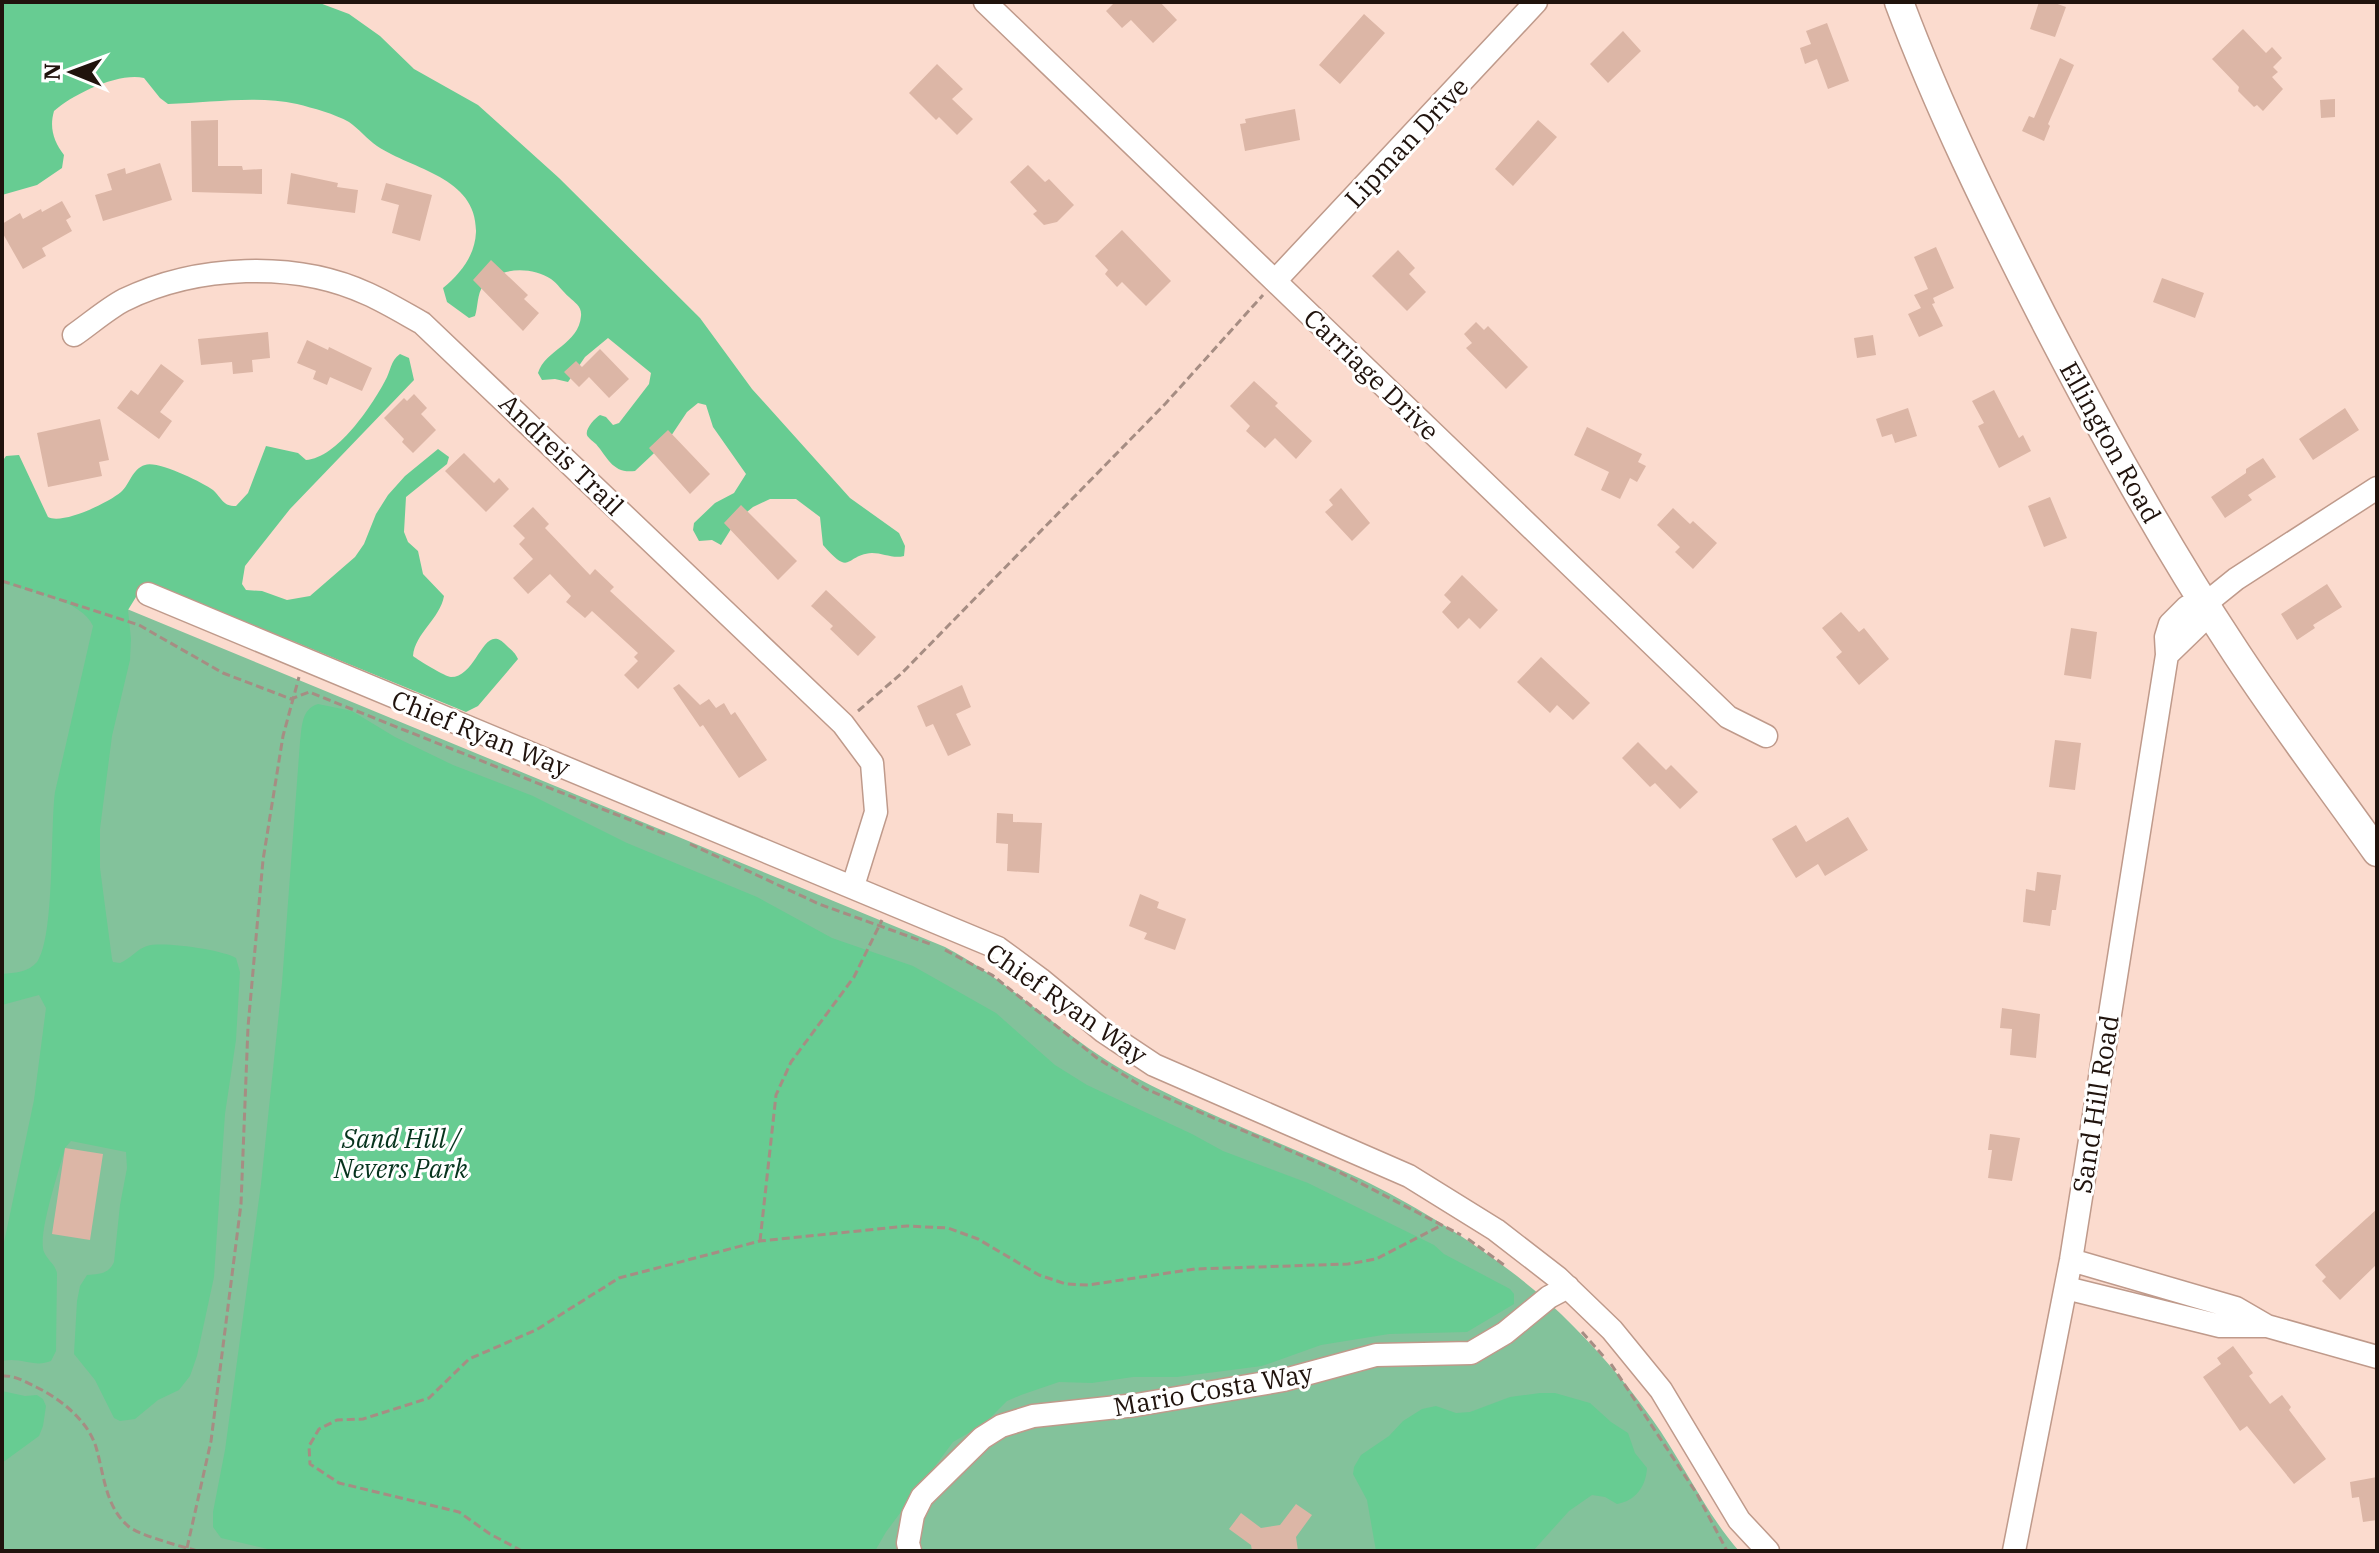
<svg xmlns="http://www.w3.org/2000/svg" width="2379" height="1553" viewBox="0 0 2379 1553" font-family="'IBM Plex Serif',serif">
<rect width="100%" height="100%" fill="#fbdbce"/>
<path fill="#83c29b" d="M2 508 127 609 945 947C1013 983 1066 1040 1135 1077 1208 1116 1286 1144 1361 1179 1427 1211 1508 1263 1561 1314 1594 1346 1626 1382 1652 1419 1683 1462 1704 1511 1739 1551H2Z"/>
<path fill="#67cc92" d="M2 2H317L349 14 380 36 414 69 478 105 559 178 700 318 752 389 850 498 899 533 905 546 904 556C893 559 883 553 872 553 844 555 852 578 823 545L820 517 796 499H770L753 507 736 521 721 545 712 540 699 541 693 530 694 523 715 503 734 493 746 474 713 427 706 405 698 403 687 412 669 439 635 471C613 474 608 458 596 444 595 443 587 437 587 435 585 429 595 418 600 415L606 417 613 425 619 423 649 384 651 373 608 338 585 357 568 382 555 379 542 380 538 373C545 350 579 344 581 316 582 306 575 303 569 297 562 291 558 284 551 279 531 266 498 267 483 286 477 294 478 307 475 316L469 318 447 302 443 288C460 274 475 256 476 232 477 177 413 170 377 146 367 139 359 129 349 122 335 114 313 108 297 104 255 95 211 103 168 104L160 98 144 78C119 72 73 94 54 111 49 128 54 142 64 155L62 168 37 185 2 195Z
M400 354 409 358 414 380 290 509 245 566 242 584 246 590 262 591 287 600 310 596 355 557 364 544 376 514 388 495 405 476 438 449 449 457 447 464 406 497 404 532 408 542 418 551 423 574 444 596C440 619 415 633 413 656 418 660 446 677 451 677 478 677 483 620 506 645 511 650 515 652 518 659L478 706 466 712 285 638 140 596 136 597 128 610 131 639 130 660 112 736 100 829V868L112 959 113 962 120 963C130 959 137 949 147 946 162 941 223 950 236 958L240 972 236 1040 225 1114 214 1277 197 1356 190 1376 179 1390 158 1400 135 1419 120 1421 114 1418 95 1380 74 1354 77 1301 80 1286 87 1275C99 1274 109 1274 114 1262L120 1205 127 1168 126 1152 71 1141 65 1148C60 1168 37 1235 44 1252 48 1261 55 1264 57 1273L56 1351 51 1361C34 1368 22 1357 2 1361V1252L34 1100 46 1008 39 995 2 1005V974C14 973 29 972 37 962 55 937 50 828 55 792L93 626C82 600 28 591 2 583V462L6 456 19 455 48 517C62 525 108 503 121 492 130 484 132 469 145 465 157 460 202 482 213 490 222 498 222 506 236 506L248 493 266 446 298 453 306 460C337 458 371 407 385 381 391 371 390 361 400 354Z
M318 704 352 711 395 737 453 765 533 796 627 843 757 897 832 938 913 966 996 1013 1055 1065 1087 1085 1192 1134 1223 1151 1308 1183 1434 1245 1444 1254 1510 1289 1514 1294V1304L1467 1332 1389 1334 1321 1345 1262 1366 1177 1377H1133L1092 1383 1059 1382 1021 1395 1007 1401 984 1424 953 1442 886 1532 875 1551H276L221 1538 213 1527V1512L225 1450 261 1184 282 983 300 742C302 727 301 709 318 704Z
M2 1391 25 1396 37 1395 43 1399 46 1406 43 1426 39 1436 2 1463Z
M1540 1393H1555L1590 1403 1611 1422 1628 1433 1635 1453 1647 1468C1646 1487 1635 1501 1617 1504L1605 1497 1592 1495 1569 1511 1533 1551H1376L1367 1500 1353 1474 1354 1467 1361 1455 1389 1436 1403 1421 1422 1409 1436 1406 1456 1413 1470 1412 1510 1397Z"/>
<path fill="#dcb6a6" d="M1115 2H1160L1177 20 1153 43 1131 20 1122 28 1106 11Z
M2039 2H2052L2066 7 2055 37 2030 29Z
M1364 14 1385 33 1340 84 1319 65Z
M1827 23 1849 81 1828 89 1817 59 1805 64 1800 48 1811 44 1806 31Z
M2243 29 2266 53 2272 47 2282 58 2273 67 2278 72 2272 77 2283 89 2263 111 2257 105 2254 107 2238 91 2239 87 2212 59Z
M1623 31 1641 51 1608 83 1590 64Z
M2060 58 2074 65 2048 124 2050 126 2044 141 2022 131 2029 116 2034 118Z
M937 64 963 89 952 99 973 119 957 135 939 117 936 120 909 93Z
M2335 99V117L2321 118 2320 100Z
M1295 109 1300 140 1245 151 1240 124 1246 123 1245 119Z
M218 120V166H242L243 170 262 169V194L192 192 191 121Z
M1538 120 1557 137 1513 186 1495 169Z
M160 163 172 200 103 221 95 195 112 190 107 174 125 168 126 174Z
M1028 165 1045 182 1049 179 1074 205 1057 222 1044 225 1033 214 1037 211 1010 182Z
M291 173 338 183 337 187 358 190 355 213 287 204Z
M386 183 432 195 420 241 392 233 399 205 381 200Z
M62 201 71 217 66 220 72 231 42 248 46 256 23 269 2 232V224L20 213 23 219 41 209 42 212Z
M1122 230 1171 281 1146 306 1122 282 1117 287 1105 274 1108 270 1095 256Z
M1936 247 1954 288 1933 298 1935 303 1932 304 1943 326 1919 337 1908 314 1921 308 1914 295 1928 289 1914 257Z
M1398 250 1415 268 1409 274 1426 292 1407 311 1372 276Z
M491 260 528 295 524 299 539 313 523 331 473 280Z
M2162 278 2204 293 2195 318 2153 302Z
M1476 322 1484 330 1488 326 1528 367 1506 389 1466 348 1472 343 1464 334Z
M268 332 270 358 252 360 253 372 233 374 232 362 201 365 198 339Z
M1873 335 1876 355 1857 358 1854 338Z
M307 340 328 350 329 347 372 368 362 391 330 377 327 385 313 379 316 371 297 363Z
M600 349 629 379 609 398 589 377 579 387 564 372 576 361 582 367Z
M161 364 184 381 160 412 172 421 159 439 117 408 131 390 138 395Z
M1254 381 1278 403 1275 406 1312 441 1296 459 1275 438 1265 448 1246 431 1250 426 1230 406Z
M1994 390 2019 438 2023 435 2031 451 1999 468 1978 426 1984 423 1972 401Z
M414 394 427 408 421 414 436 430 413 453 402 442 404 439 384 418 404 398 407 401Z
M1908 408 1917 436 1895 443 1892 434 1882 437 1876 419Z
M2345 408 2359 430 2313 460 2299 439Z
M100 419 109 460 99 462 102 476 48 487 37 433Z
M1587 427 1642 454 1638 462 1646 466 1637 482 1630 478 1620 499 1601 490 1609 472 1574 455Z
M668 430 710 474 690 494 649 448Z
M464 453 494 483 499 478 509 489 486 512 445 471Z
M2263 458 2276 477 2248 495 2252 500 2225 518 2211 497 2246 473V469Z
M1341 488 1370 523 1352 541 1325 512 1333 505 1329 500Z
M2050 497 2067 538 2044 547 2028 506Z
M741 505 797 561 778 580 724 523Z
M533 507 549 524 545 528 590 575 595 569 614 587 610 591 675 651 638 689 624 675 638 661 634 657 638 653 592 611 585 618 566 602 571 596 550 574 528 594 513 578 533 559 519 544 525 538 513 526Z
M1673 508 1690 524 1693 521 1717 543 1693 569 1675 552 1680 547 1657 525Z
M1462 575 1498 610 1480 629 1469 618 1458 629 1442 612 1451 602 1444 595Z
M2327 584 2342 607 2313 625 2315 628 2297 640 2281 614Z
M826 590 876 637 858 656 830 629 833 626 811 606Z
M1841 612 1859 632 1864 628 1889 659 1859 685 1836 657 1842 652 1822 628Z
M2071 628 2097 632 2091 679 2064 675Z
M1541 657 1590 703 1573 720 1557 705 1550 713 1517 682Z
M679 684 700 705 709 699 716 708 724 703 731 715 735 712 767 760 739 778 703 725 700 727 673 688Z
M962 685 971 707 956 714 971 745 948 756 933 724 926 727 917 706Z
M2055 740 2081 743 2075 790 2049 787Z
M1638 742 1666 770 1671 765 1698 792 1680 809 1655 783 1650 787 1622 758Z
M997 813 1013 814V822L1042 823 1039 873 1007 871 1008 844 996 843Z
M1848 817 1868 850 1825 876 1818 864 1796 878 1772 839 1796 825 1806 842Z
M2037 872 2061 875 2056 910H2052L2050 926 2023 922 2026 889 2035 891Z
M1140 894 1159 902 1157 908 1186 919 1175 950 1144 939 1147 933 1129 926Z
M2002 1008 2040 1014 2036 1058 2010 1055 2012 1029 2000 1028Z
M1990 1134 2020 1138 2012 1181 1988 1178 1992 1150H1988Z
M65 1148 103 1154 90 1240 52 1234Z
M2377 1209V1264L2340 1300 2322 1281 2326 1277 2315 1265Z
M2233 1346 2253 1373 2249 1376 2270 1404 2282 1395 2291 1407 2289 1410 2326 1459 2294 1484 2247 1426 2240 1431 2203 1377 2221 1364 2217 1358Z
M2377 1477V1520L2363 1522 2359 1497 2352 1498 2350 1482Z
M1296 1504 1312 1515 1296 1537 1298 1551H1252L1251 1545 1229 1529 1241 1513 1261 1528 1280 1525Z"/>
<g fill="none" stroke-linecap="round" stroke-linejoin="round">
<g stroke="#bf9a8b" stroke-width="25">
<path id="minor" d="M985 2 1728 717 1766 736
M1275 281 1536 2
M74 335C90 324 107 309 124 300 196 265 295 260 368 294 386 302 404 313 422 323L843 724 872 763 876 812 853 886
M148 594 998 948 1040 979 1103 1031 1154 1065 1409 1176 1496 1230 1558 1278 1612 1330 1661 1390 1739 1520 1768 1551
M2167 655 2198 625 2205 604
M2071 1260 2236 1308 2267 1326 2377 1357
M2066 1288 2220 1326H2264
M910 1551 908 1543 913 1515 922 1497 982 1438 1001 1426 1033 1416 1136 1405 1284 1380 1376 1355 1471 1353 1505 1333 1549 1297 1568 1287
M2014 1551 2071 1260 2167 655 2166 637 2170 624 2187 607 2205 604 2236 579 2377 488"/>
</g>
<g stroke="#bf9a8b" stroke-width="31">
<path id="major" d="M1899 2C1939 109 1990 213 2042 315 2100 427 2161 539 2231 645 2277 716 2328 783 2377 852"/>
</g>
<path stroke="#a68d83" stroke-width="3" stroke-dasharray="8 4" stroke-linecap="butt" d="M2 581 139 625 223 673 291 699 309 692 665 834
M858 711 902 673 1166 403 1263 295
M690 844 819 904 930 944
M945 950 992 975 1097 1058 1146 1089 1335 1170 1461 1235
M1468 1239 1507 1267
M760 1241 776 1095 791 1062 854 977 882 920
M1582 1332 1606 1359
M1611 1364 1697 1494 1727 1551
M2 1376C15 1375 25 1382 36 1387 61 1399 88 1421 96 1447 104 1474 105 1506 128 1526 138 1535 183 1547 198 1551
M187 1548 211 1441 241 1204 248 1027 263 860 283 736 299 677
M522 1551 490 1534 459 1512 339 1483 310 1464 309 1446 319 1429 337 1420 363 1419 429 1398 469 1359 536 1330 619 1278 760 1241 907 1226 948 1228 978 1239 1039 1275 1066 1284 1088 1285 1195 1269 1348 1264 1376 1259 1442 1225"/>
<use href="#minor" stroke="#fff" stroke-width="22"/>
<use href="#major" stroke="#fff" stroke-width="28"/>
</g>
<g text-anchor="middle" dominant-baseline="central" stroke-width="6" stroke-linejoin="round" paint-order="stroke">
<g font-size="26" fill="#20130d" stroke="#fff">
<text transform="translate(1406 142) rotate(-47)">Lipman Drive</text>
<text transform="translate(1372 374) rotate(44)">Carriage Drive</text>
<text transform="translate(2111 442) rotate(61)">Ellington Road</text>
<text transform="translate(562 454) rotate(44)">Andreis Trail</text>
<text transform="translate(481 733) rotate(22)">Chief Ryan Way</text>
<text transform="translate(1067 1003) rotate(35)">Chief Ryan Way</text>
<text transform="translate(2095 1104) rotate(-81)">Sand Hill Road</text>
<text transform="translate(1213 1389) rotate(-10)">Mario Costa Way</text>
</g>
<g font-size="26" font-style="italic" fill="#06331d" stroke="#fff">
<text x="401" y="1138">Sand Hill /<tspan x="401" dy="30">Nevers Park</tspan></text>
</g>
</g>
<rect width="2379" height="1553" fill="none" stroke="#20130d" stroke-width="8"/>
<g transform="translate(72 72) rotate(271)" stroke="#ffffff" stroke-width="6" paint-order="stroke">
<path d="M0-6L14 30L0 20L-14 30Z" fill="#20130d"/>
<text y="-12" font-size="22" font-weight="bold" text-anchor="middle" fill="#20130d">N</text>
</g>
</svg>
